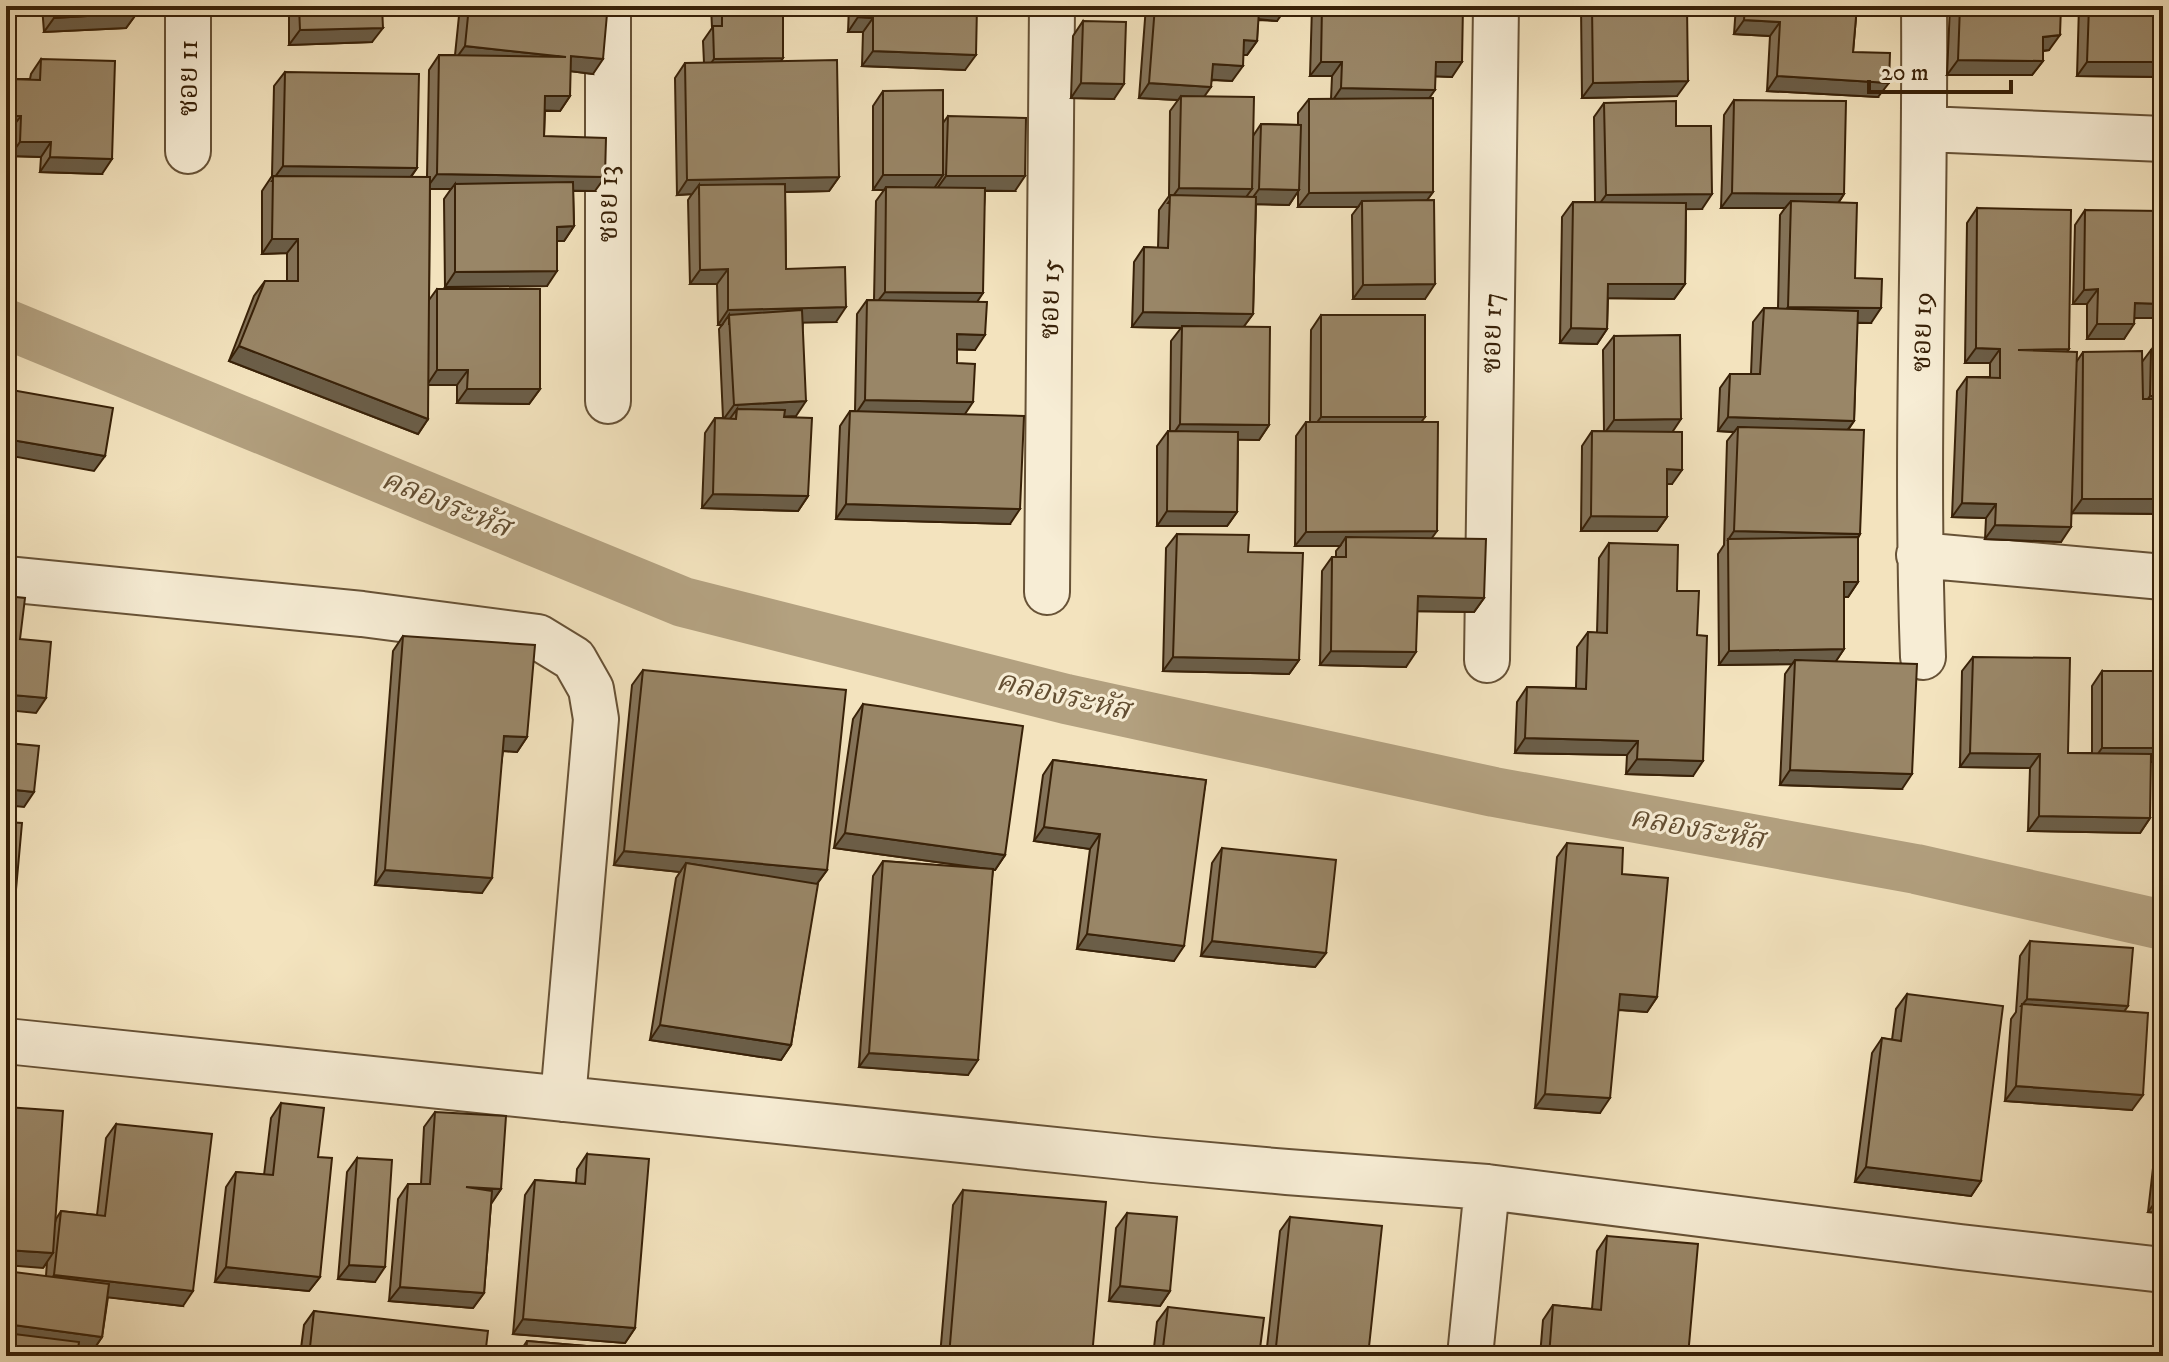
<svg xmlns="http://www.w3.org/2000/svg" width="2169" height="1362" viewBox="0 0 2169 1362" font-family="'IM FELL DW Pica','Noto Serif Thai',serif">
<rect width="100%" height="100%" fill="#f3e3be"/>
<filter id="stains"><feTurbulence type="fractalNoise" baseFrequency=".0025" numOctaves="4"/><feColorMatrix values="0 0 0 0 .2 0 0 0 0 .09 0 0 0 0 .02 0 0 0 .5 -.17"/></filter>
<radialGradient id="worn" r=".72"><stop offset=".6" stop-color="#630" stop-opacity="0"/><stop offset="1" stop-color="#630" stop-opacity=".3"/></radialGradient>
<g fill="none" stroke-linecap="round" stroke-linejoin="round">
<path stroke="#b3a180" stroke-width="50" d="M6 324 683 602 1066 699 1494 792 1916 869 2163 925"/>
<g stroke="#675236" stroke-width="48">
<path id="minor" d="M1925 129 2163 139
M188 151V6
M608 401V6
M1919 555 2163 577
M6 579 362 614 538 637 574 659 591 689 596 719 563 1099
M1047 592 1052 6
M1923 657C1915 440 1926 223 1924 6
M1487 660 1496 6
M6 1041 1153 1160 1287 1172 1487 1187 1960 1247 2163 1270
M1470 1356 1487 1187"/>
</g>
<use href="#minor" stroke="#f7edd5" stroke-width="44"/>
</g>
<path fill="#847359" stroke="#382108" stroke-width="2" d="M42 6H136L137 13 126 28 44 32Z
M289 6H382L372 42 289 45Z
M460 6H562L561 10 593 74 570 71V96L560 111H545L544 136 595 191H573L574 226 564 241H557L547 286 445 287 444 199 451 189H430L429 300 437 289 540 389 529 404 457 403V385H428V419L418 434 229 361 254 296 265 281H287V253L262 254V191L272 176 274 86 285 72 417 168 411 177H427L429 70 439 55H455Z
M711 6H783V58L781 61 839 177 829 191 785 192 786 269 836 322H803L796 416H784L808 496 798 511 702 508 705 433 715 418H723L719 329 722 325H718L717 284H690L688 200 692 194 677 195 675 78 685 63H704L703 41 712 28Z
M849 6H977L965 70 862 66 863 32H848Z
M1146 6H1243V10H1249V6H1280L1277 21 1258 20 1257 41 1247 55H1243L1232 81 1212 80 1204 96 1253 136 1261 124 1298 125V113L1309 99H1331L1332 76H1310L1312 6H1463L1452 77 1435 76 1429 98 1433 192 1427 200 1425 299H1353L1352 215 1358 207H1298V191L1289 205 1256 204 1253 314 1244 326 1269 425 1259 440 1238 439 1237 512 1227 526H1157V446L1168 431H1170L1171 341 1181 328 1132 327 1134 262 1144 247 1158 248 1159 210 1169 196 1170 111 1178 100 1139 98Z
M1581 6H1687L1677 96 1582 98Z
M1736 6H1857L1853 52 1878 97 1767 91 1770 36 1734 34Z
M1950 6H2061L2049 50 2043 51V61L2032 75H1947Z
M2079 6H2163V75L2162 77 2077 76Z
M1083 21 1114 99 1071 98 1073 36Z
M41 59 102 174 40 172 41 157 10 156V130H6V83L9 79H30L31 74Z
M883 91 943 123 948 116 1015 191H985L975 350 957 349V363L965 414 1010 524 836 519 840 426 850 411H855L857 314 867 300H874L876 201 884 190H873V106Z
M1734 100 1844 194 1839 202 1855 278 1871 323H1857L1854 421 1848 430 1860 534 1858 538V582L1848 597H1844V649L1836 661 1902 789 1780 785 1785 674 1792 664 1719 665 1718 554 1724 545 1727 441 1734 432 1718 431 1720 388 1730 374H1751L1753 322 1764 308H1778L1780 215 1785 208H1721L1724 115Z
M1604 103 1676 126 1702 209H1686L1685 284 1674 299 1608 298 1607 329 1597 344 1560 343 1562 217 1573 202H1595L1594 117Z
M1977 208 2069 349 2067 352 2077 361 2083 352 2142 362 2151 350 2163 514 2072 513 2061 542 1985 539 1986 518 1952 517 1957 391 1967 377H1990V363H1965L1967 223Z
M2085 210 2163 318H2135L2124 339H2087V304H2073L2075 225Z
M1321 315 1421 422 1432 538 1484 598 1474 612 1417 611 1406 667 1320 665 1322 571 1332 557H1336V551L1340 546H1295L1296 436 1306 422H1310L1311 330Z
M1614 336 1672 432V484H1667V517L1657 531H1581L1582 446 1592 431 1604 432 1603 350Z
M1177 534 1248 552 1299 660 1289 674 1163 671 1166 548Z
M1609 543 1677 591 1693 776 1626 774 1627 755 1515 753 1517 702 1527 687 1576 688 1577 647 1588 632 1597 633 1599 558Z
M403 636 527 737 517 752 503 751 482 893 375 885 393 651Z
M1973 657 2068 753H2092V686L2102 671 2150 818 2140 833 2028 831 2030 768 1960 767 1962 671Z
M643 670 827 870 817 884 791 1045 781 1060 650 1040 676 878 680 872 614 865 632 685Z
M863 704 1005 855 995 870H993L968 1075 859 1067 873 876 883 861 987 869 834 848 853 719Z
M1053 760 1206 780 1174 961 1077 949 1090 849 1034 841 1043 775Z
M1567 843 1622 874 1657 997 1647 1012 1618 1010 1600 1113 1535 1108 1557 857Z
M1222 848 1326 953 1315 967 1201 956 1212 863Z
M2030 941 2124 1011 2132 1110 2005 1101 2011 1019 2016 1012 2020 956Z
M1907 994 1981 1181 1971 1196 1855 1182 1872 1053 1882 1038 1892 1040 1896 1009Z
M2163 1080V1213L2148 1212Z
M281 1103 318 1157 320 1277 309 1291 215 1282 226 1187 236 1172 264 1175 271 1118Z
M435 1112 501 1189 491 1203 484 1293 473 1308 389 1301 398 1199 408 1184H421L424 1127Z
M116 1124 183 1306 108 1297 102 1337 92 1352 78 1350 46 1276 47 1262 43 1268 56 1219 61 1211 97 1215 106 1138Z
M587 1154 635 1328 625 1343 513 1334 525 1195 535 1180 576 1183 577 1169Z
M357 1158 375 1282 338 1279 347 1172Z
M963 1190 1092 1356H940L953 1205Z
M1127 1213 1170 1291 1160 1306 1109 1301 1116 1228Z
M1290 1217 1368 1356H1266L1280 1231Z
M1607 1236 1688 1356H1540L1543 1320 1553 1305 1592 1309 1597 1251Z
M1168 1307 1259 1356H1153L1157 1322Z
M314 1311 485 1356H300L304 1325Z
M527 1341 705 1356H517Z"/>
<path fill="#6b5e48" stroke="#382108" stroke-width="2" d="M1257 6H1280L1287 7 1277 21 1248 18Z
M137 13 126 28 44 32 54 18Z
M858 17 873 18 863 32H848Z
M1744 20 1780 22 1770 36 1734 34Z
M383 28 372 42 289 45 300 30Z
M2060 35 2049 50 2033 52 2043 37Z
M1244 40 1257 41 1247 55H1234Z
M465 46 566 57 455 60Z
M873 51 976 55 965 70 862 66Z
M571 56 603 59 593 74 561 70Z
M783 58 773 72 704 73 714 59Z
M1958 60 2043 61 2032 75H1947Z
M1321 62H1342L1332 76H1310Z
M1436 62H1462L1452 77 1426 76Z
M2087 62H2163V75L2162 77 2077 76Z
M1213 64 1243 66 1232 81 1203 79Z
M1777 76 1889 83 1878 97 1767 91Z
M1688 81 1677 96 1582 98 1593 83Z
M1081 83 1124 84 1114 99 1071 98Z
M1149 83 1211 87 1201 101 1181 96 1178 100 1139 98Z
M1341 88 1435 90 1425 104 1331 103Z
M545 96H570L560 111 535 110Z
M8 116H21L10 130H6V118Z
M20 142H51L41 157 10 156Z
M50 157 112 159 102 174 40 172Z
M283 166 417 168 406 183 272 181Z
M437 174 605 177 595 191 455 189V184L451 189H426Z
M883 175H943L933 190 886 187 884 190H873Z
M946 176H1025L1015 191 936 190Z
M839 177 829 191 699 194V185L692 194 677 195 687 180Z
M1179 188 1252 189 1241 204 1168 203Z
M1259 189 1299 190 1289 205 1248 204Z
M1433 192 1422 207 1362 201 1358 207H1298L1309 193Z
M1732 193 1844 194 1834 209 1791 201 1785 208H1721Z
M1712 194 1702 209 1595 210 1606 195Z
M574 226 564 241H547L557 227Z
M272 239H298L287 253 262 254Z
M728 269 717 284H690L700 270Z
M557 271 547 286 445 287 455 272Z
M1435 284 1425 299H1353L1363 285Z
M1608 284H1685L1674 299 1598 298Z
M2098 289 2087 304H2073L2084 290Z
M885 292 983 293 973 308 874 306Z
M2135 303 2163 304V318H2124Z
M846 307 836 322 729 324V315L722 325H718L728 310Z
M1788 307 1881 308 1871 323 1777 321Z
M1143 312 1253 314 1242 329 1132 327Z
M2097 324H2134L2124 339H2087Z
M1571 328 1607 329 1597 344 1560 343Z
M957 334 985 335 975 350 947 349Z
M239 346 428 419 418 434 229 361Z
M1976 348 2000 349 1990 363H1965Z
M2069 349 2058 364 2018 350Z
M437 370H468L457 385H427Z
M467 389H540L529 404 457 403Z
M2150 396H2163V411L2140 410Z
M865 400 973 402 963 417 855 415Z
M806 401 796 416 736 419 737 409 729 420H723L734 405Z
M1321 417H1425L1414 432H1310Z
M1728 417 1854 421 1843 436 1738 427 1734 432 1718 431Z
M1681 419 1671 434H1604L1614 420Z
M1180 424 1269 425 1259 440 1170 439Z
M6 439 105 456 94 471 6 455Z
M1667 469 1682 470 1672 484H1657Z
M713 494 808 496 798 511 702 508Z
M2082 499H2163V514L2072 513Z
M1962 503 1996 504 1986 518 1952 517Z
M846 504 1020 509 1010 524 836 519Z
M1167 511 1237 512 1227 526H1157Z
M1591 516 1667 517 1657 531H1581Z
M1995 525 2071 527 2061 542 1985 539Z
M1437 531 1426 546 1346 537 1340 546H1295L1306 532Z
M1734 531 1860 534 1850 549 1728 540Z
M1844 582H1858L1848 597H1834Z
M1418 596 1484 598 1474 612 1407 611Z
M1844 649 1834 664 1795 660 1792 664 1719 665 1729 651Z
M1331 651 1416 652 1406 667 1320 665Z
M1173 657 1299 660 1289 674 1163 671Z
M13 695 46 698 36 713 6 710Z
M504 736 527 737 517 752 493 750Z
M1525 738 1638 741 1627 755 1515 753Z
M2102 748H2163V762H2092Z
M1970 753 2040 754 2030 768 1960 767Z
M1637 759 1703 761 1693 776 1626 774Z
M1790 770 1912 774 1902 789 1780 785Z
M6 789 34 792 24 807 6 805Z
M2039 816 2150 818 2140 833 2028 831Z
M1044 827 1100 834 1090 849 1034 841Z
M845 833 1005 855 995 870 834 848Z
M624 851 827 870 816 885 686 863 680 872 614 865Z
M385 870 492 878 482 893 375 885Z
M1087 934 1184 946 1174 961 1077 949Z
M1212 941 1326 953 1315 967 1201 956Z
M1620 994 1657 997 1647 1012 1609 1009Z
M2027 999 2128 1006 2118 1020 2021 1006Z
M660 1025 791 1045 781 1060 650 1040Z
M869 1053 978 1060 968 1075 859 1067Z
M2016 1086 2143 1095 2132 1110 2005 1101Z
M1545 1094 1610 1098 1600 1113 1535 1108Z
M1866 1167 1981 1181 1971 1196 1855 1182Z
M466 1187 501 1189 491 1204Z
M2159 1197H2163V1213L2148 1212Z
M6 1250 53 1253 43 1268 6 1265Z
M349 1265 385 1267 375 1282 338 1279Z
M226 1267 320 1277 309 1291 215 1282Z
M54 1275 193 1291 183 1306 44 1290Z
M1120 1286 1170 1291 1160 1306 1109 1301Z
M400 1287 484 1293 473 1308 389 1301Z
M523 1319 635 1328 625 1343 513 1334Z
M6 1324 102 1337 92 1352 6 1340Z"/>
<path fill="#998667" stroke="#382108" stroke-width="2" d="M53 6H136L137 13 54 18Z
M299 6H382L383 28 300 30Z
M469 6H562L561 10 607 14 603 59 571 56 570 96H545L544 136 606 138 605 177 437 174 439 55 566 57 465 46Z
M722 6H783V58L714 59 713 26H722Z
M858 6H977L976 55 873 51V18L858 17Z
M1155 6H1243V10L1259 11 1257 41 1244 40 1243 66 1213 64 1211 87 1149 83Z
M1322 6H1463L1462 62H1436L1435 90 1341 88 1342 62H1321Z
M1592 6H1687L1688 81 1593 83Z
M1745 6H1857L1853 52 1890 53 1889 83 1777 76 1780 22 1744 20Z
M1960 6H2061L2060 35 2043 37V61L1958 60Z
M2089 6H2163V62H2087Z
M1083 21 1126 22 1124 84 1081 83Z
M41 59 115 61 112 159 50 157 51 142H20L21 116H8L9 79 40 80Z
M837 60 839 177 687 180 685 63Z
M285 72 419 74 417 168 283 166Z
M943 90V175H883V91Z
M1181 96 1254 97 1252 189 1179 188Z
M1433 98V192L1309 193V99Z
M1734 100 1846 101 1844 194 1732 193Z
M1676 101V126H1711L1712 194 1606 195 1604 103Z
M948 116 1026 118 1025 176H946Z
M1261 124 1301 125 1299 190 1259 189Z
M273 176 430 177 428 419 239 346 265 281H298V239H272Z
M573 182 574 226 557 227V271L455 272V184Z
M785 184 786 269 845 267 846 307 728 310V269L700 270 699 185Z
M886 187 985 188 983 293 885 292Z
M1170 195 1256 197 1253 314 1143 312 1144 247 1168 248Z
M1434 200 1435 284 1363 285 1362 201Z
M1791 201 1857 203 1855 278 1882 279 1881 308 1788 307Z
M1573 202 1686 203 1685 284H1608L1607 329 1571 328Z
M1977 208 2071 210 2069 349 2018 350 2077 352 2071 527 1995 525 1996 504 1962 503 1967 377 2000 378V349L1976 348Z
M2085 210 2163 211V304L2135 303 2134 324H2097L2098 289 2084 290Z
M437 289H540V389H467L468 370H437Z
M867 300 987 302 985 335 957 334V363L975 364 973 402 865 400Z
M1764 308 1858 311 1854 421 1728 417 1730 374H1760Z
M802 310 806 401 734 405 729 315Z
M1321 315H1425V417H1321Z
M1182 326 1270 327 1269 425 1180 424Z
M1680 335 1681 419 1614 420V336Z
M2151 350H2163V396H2150Z
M2142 351 2143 399H2163V499H2082L2083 352Z
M6 389 113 408 105 456 6 439Z
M737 409 785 410 784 417 812 418 808 496 713 494 715 418 736 419Z
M850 411 1024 416 1020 509 846 504Z
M1306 422H1438L1437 531 1306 532Z
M1738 427 1864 430 1860 534 1734 531Z
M1168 431 1238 432 1237 512 1167 511Z
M1592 431 1682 432V470L1667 469V517L1591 516Z
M1177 534 1249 535 1248 552 1303 553 1299 660 1173 657Z
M1346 537 1486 539 1484 598 1418 596 1416 652 1331 651 1332 557H1346Z
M1858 537V582H1844V649L1729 651 1728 539Z
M1609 543 1678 545 1677 591H1699L1697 635 1707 636 1703 761 1637 759 1638 741 1525 738 1527 687 1586 689 1588 632 1607 633Z
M6 596 25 598 20 639 51 642 46 698 13 695 8 743 39 746 34 792 6 789Z
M403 636 535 645 527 737 504 736 492 878 385 870Z
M1973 657 2070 658 2068 753 2151 754 2150 818 2039 816 2040 754 1970 753Z
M1795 660 1917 664 1912 774 1790 770Z
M643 670 846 690 827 870 624 851Z
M2102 671H2163V748H2102Z
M863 704 1023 726 1005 855 845 833Z
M1053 760 1206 780 1184 946 1087 934 1100 834 1044 827Z
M6 822 22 823 8 978H6Z
M1567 843 1623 848 1622 874 1668 878 1657 997 1620 994 1610 1098 1545 1094Z
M1222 848 1336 860 1326 953 1212 941Z
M883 861 993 869 978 1060 869 1053Z
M686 863 818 884 791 1045 660 1025Z
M2030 941 2133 948 2128 1006 2027 999Z
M1907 994 2003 1006 1981 1181 1866 1167 1882 1038 1901 1041Z
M2022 1004 2148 1013 2143 1095 2016 1086Z
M281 1103 324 1108 318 1157 332 1158 320 1277 226 1267 236 1172 273 1175Z
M6 1107 63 1111 53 1253 6 1250Z
M435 1112 506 1116 501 1189 466 1187 492 1191 484 1293 400 1287 408 1184H430Z
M116 1124 212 1134 193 1291 54 1275 61 1211 105 1216Z
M587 1154 649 1159 635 1328 523 1319 535 1180 585 1184Z
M357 1158 392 1160 385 1267 349 1265Z
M2163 1158V1197H2159Z
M963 1190 1106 1202 1092 1356H949Z
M1127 1213 1177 1217 1170 1291 1120 1286Z
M1290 1217 1382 1226 1368 1356H1275Z
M1607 1236 1698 1244 1688 1356H1549L1553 1305 1601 1310Z
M6 1271 109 1284 102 1337 6 1324Z
M1168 1307 1264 1318 1259 1356H1162Z
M314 1311 488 1331 485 1356H309Z
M6 1333 79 1342 77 1356H6Z
M527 1341 705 1356H526Z"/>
<g text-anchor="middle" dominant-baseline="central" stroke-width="6" stroke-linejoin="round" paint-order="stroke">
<g font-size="28" fill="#382108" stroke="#f7edd5">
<text transform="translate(188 78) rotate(-90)">ซอย 11</text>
<text transform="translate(608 204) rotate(-90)">ซอย 13</text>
<text transform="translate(1050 299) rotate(-89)">ซอย 15</text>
<text transform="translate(1922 332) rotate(-89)">ซอย 19</text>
<text transform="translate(1492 333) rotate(-89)">ซอย 17</text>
</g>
<g font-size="30" font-style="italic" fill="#634e32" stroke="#f7edd5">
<text transform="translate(446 504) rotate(22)">คลองระหัส</text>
<text transform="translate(1063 696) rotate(13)">คลองระหัส</text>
<text transform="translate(1697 829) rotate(10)">คลองระหัส</text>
</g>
</g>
<rect width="2169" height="1362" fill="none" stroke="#f3e3be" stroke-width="32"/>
<rect x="8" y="8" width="2153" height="1346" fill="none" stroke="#382108" stroke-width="4"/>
<rect x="16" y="16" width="2137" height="1330" fill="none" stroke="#382108" stroke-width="2"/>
<path d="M1869 80v12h142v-12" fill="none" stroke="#382108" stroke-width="4"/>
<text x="1881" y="80" font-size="24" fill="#382108" stroke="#f7edd5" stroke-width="6" paint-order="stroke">20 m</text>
<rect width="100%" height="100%" filter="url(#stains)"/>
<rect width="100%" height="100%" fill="url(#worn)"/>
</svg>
